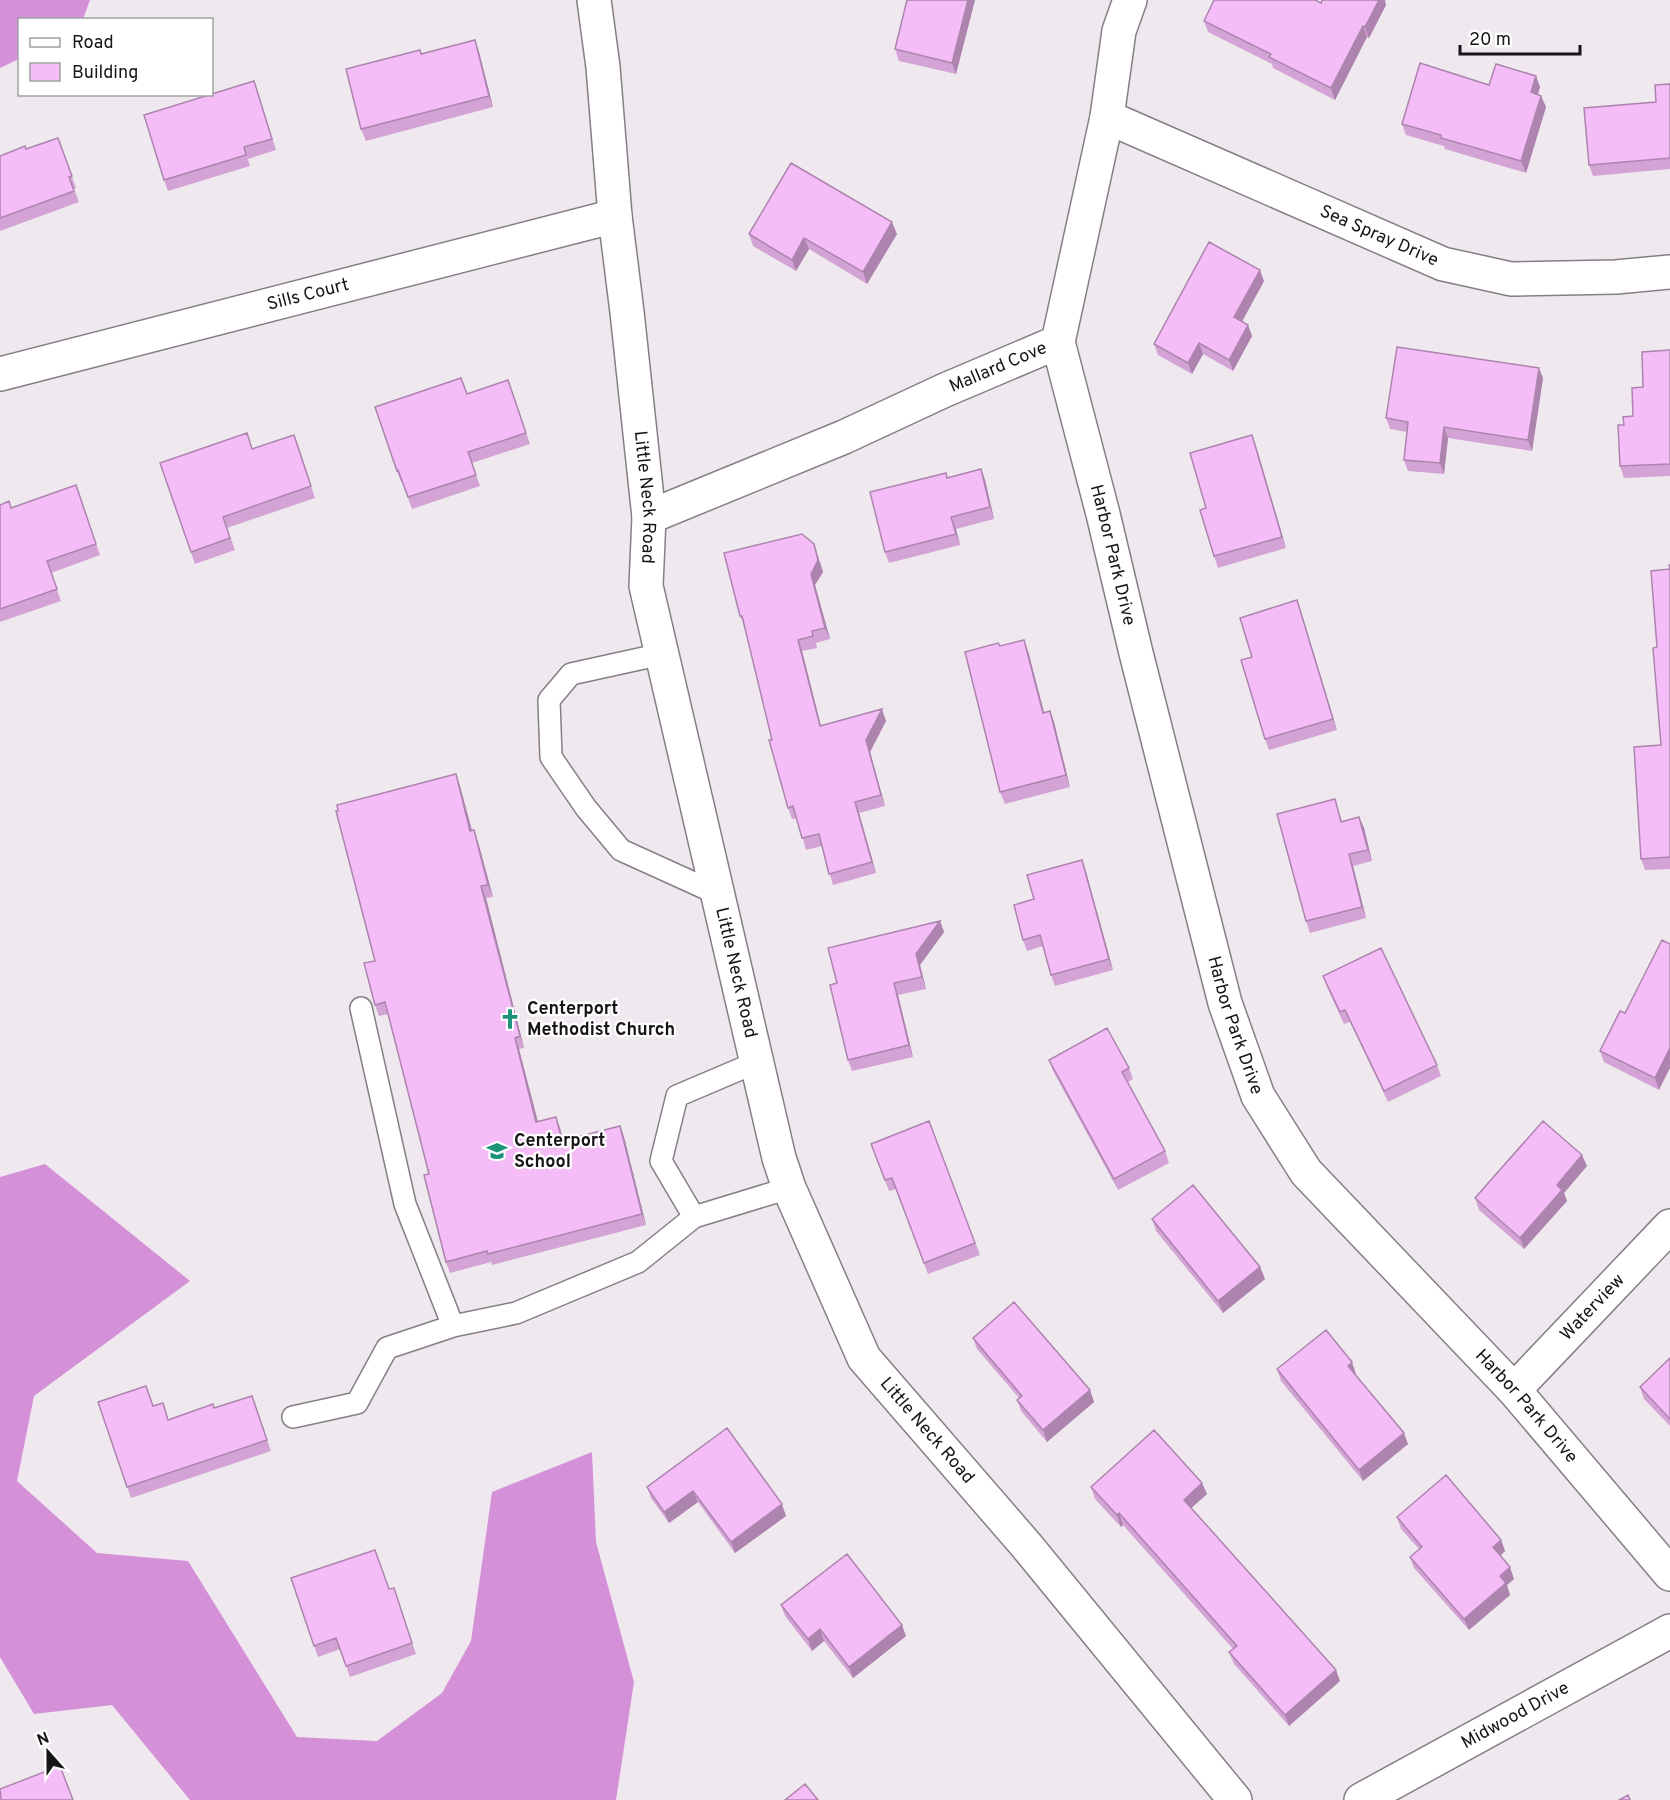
<svg xmlns="http://www.w3.org/2000/svg" width="1670" height="1800" viewBox="0 0 1670 1800" font-family="Overpass,sans-serif">
<rect width="100%" height="100%" fill="#efe9ef"/>
<path fill="#d491d8" d="M0 0H90L83 19 20 20 19 59 0 68Z
M45 1164 190 1281 34 1396 17 1481 97 1553 188 1561 297 1737 377 1741 442 1693 471 1641 492 1492 592 1452 596 1542 634 1682 616 1800H190L112 1705 34 1714 0 1657V1177Z"/>
<g fill="none" stroke-linecap="round" stroke-linejoin="round">
<g stroke="#857f85" stroke-width="24">
<path id="service" d="M662 654 571 674 549 700 551 757 586 808 621 850 718 894
M361 1008 405 1204 453 1326
M694 1217 661 1161 677 1096 757 1062
M293 1417 357 1403 387 1348 453 1326 516 1313 638 1262 694 1217 789 1188"/>
</g>
<g stroke="#857f85" stroke-width="36">
<g id="minor">
<path id="s1" d="M1107 117 1443 264 1511 279 1616 277 1670 272"/>
<path id="s2" d="M1058 342 1103 514 1136 653 1225 1003 1258 1096 1306 1172 1514 1390 1670 1574"/>
<path id="s3" d="M0 374 615 216"/>
<path id="s4" d="M649 517 844 437 945 390 1058 342 1107 117 1119 31 1130 0"/>
<path id="s5" d="M1514 1390 1670 1226"/>
<path id="s6" d="M1361 1800 1670 1631"/>
</g>
</g>
<g stroke="#857f85" stroke-width="36">
<g id="tertiary">
<path id="s7" d="M594 0 603 67 615 216 627 312 649 517 646 586 779 1158 789 1188 864 1358 1026 1545 1235 1800"/>
</g>
</g>
<use href="#service" stroke="#fff" stroke-width="21"/>
<use href="#minor" stroke="#fff" stroke-width="33"/>
<use href="#tertiary" stroke="#fff" stroke-width="33"/>
</g>
<path fill="#d3a3d5" d="M975 0 956 74 899 61 895 49Z
M1321 3 1386 5 1369 38 1367 37 1335 100 1273 68 1272 64 1208 32 1204 21Z
M475 40 479 52 493 107 366 141 361 129 421 54Z
M1536 76 1540 87 1538 94 1541 96 1546 107 1526 173 1445 149 1444 146 1406 135 1402 124 1489 85Z
M1670 84V169L1593 176 1589 165 1656 102Z
M258 93 276 150 248 159 250 166 168 191 164 180Z
M58 138 76 188 74 189 79 202 0 231V156L26 149Z
M749 234H897L867 284 809 249 796 271 753 246Z
M1264 281 1242 321 1248 325 1252 336 1233 371 1203 354 1192 374 1158 355 1154 344Z
M1670 350V476L1624 478 1620 466 1624 425 1633 416 1643 387Z
M1543 378 1532 451 1448 438 1444 474 1408 471 1404 460 1407 432 1390 429 1386 418Z
M508 380 530 444 472 463 480 486 412 509 402 482H401L397 471 467 394Z
M294 435 315 498 227 528 235 550 195 564 160 463 253 449Z
M1252 435 1286 548 1218 568 1214 556 1206 508Z
M981 469 985 480 994 519 956 529 960 545 889 563 885 552 948 478Z
M76 485 100 555 51 573 61 601 0 622V505L11 508Z
M814 544 823 572 815 585 830 639 816 643 817 648 802 651 821 726 886 721 870 752 885 806 859 813 876 873 833 885 822 846 806 850 797 818 792 819 788 808 745 627 740 616Z
M1670 565V869L1645 870 1641 859 1661 745 1657 647Z
M1301 612 1337 730 1269 750 1265 739 1252 657Z
M1000 646 1028 651 1044 712 1050 711 1054 722 1070 787 1005 804 1000 792Z
M460 786 472 831 478 842 493 897 486 898 524 1048 519 1049 538 1122 560 1128 563 1140 620 1126 624 1137 646 1225 492 1265 491 1262 450 1273 446 1262 429 1174 388 1014 379 1016 375 1005V961Z
M1335 799 1342 821 1359 817 1364 828 1372 861 1353 866 1366 918 1310 933 1306 921Z
M1082 860 1086 872 1113 970 1055 986 1051 975 1043 946 1027 951 1023 940 1034 899Z
M940 921 944 932 920 965 926 989 898 995 913 1057 852 1071 848 1060 837 983Z
M1670 944 1659 1090 1604 1062 1600 1051Z
M1323 976 1437 1065 1441 1076 1388 1102 1350 1022 1344 1024 1327 987Z
M1049 1060 1129 1068 1133 1079 1128 1082 1165 1151 1169 1163 1118 1190 1053 1071Z
M929 1121 980 1255 928 1274 896 1189 889 1191 871 1144Z
M1587 1166 1564 1193 1567 1201 1524 1249 1479 1210 1475 1198Z
M1152 1219 1260 1267 1265 1279 1223 1313 1156 1231Z
M973 1338 1090 1390 1094 1402 1047 1442 1021 1411 1017 1400 1019 1398 977 1349Z
M1670 1358V1426L1644 1399 1640 1387Z
M1277 1369 1356 1374H1355L1408 1444 1363 1481 1281 1381Z
M252 1396 271 1451 131 1498 98 1402 153 1406 169 1420 215 1408Z
M727 1428 786 1516 735 1553 698 1502 669 1523 651 1498 647 1487Z
M1202 1483 1207 1494 1191 1508 1340 1681 1289 1726 1234 1664 1229 1652 1233 1649 1123 1525 1121 1527 1095 1499 1091 1487Z
M1397 1517 1501 1540 1505 1551 1500 1556 1514 1579 1507 1585 1510 1595 1469 1630 1414 1568 1410 1557 1419 1549 1401 1529Z
M291 1578 389 1589 394 1588 416 1654 350 1677 340 1649 318 1657Z
M781 1605 906 1636 853 1678 824 1641 812 1651 785 1616Z"/>
<path fill="#ac84ae" d="M968 0H975L956 74 952 63Z
M1379 0H1385L1386 5 1369 38 1365 27Z
M1363 26 1367 37 1335 100 1331 88Z
M475 40 479 52 493 107 489 96Z
M1536 76 1540 87 1535 104 1531 92Z
M1541 96 1546 107 1526 173 1521 161Z
M892 222 897 234 867 284 863 272Z
M804 238 809 249 796 271 792 260Z
M1260 270 1264 281 1238 329 1234 317Z
M1248 325 1252 336 1233 371 1229 360Z
M1199 343 1203 354 1192 374 1188 363Z
M1539 368 1543 378 1532 451 1528 440Z
M1444 427 1448 438 1444 474 1440 463Z
M1252 435 1256 446 1286 548 1282 537Z
M981 469 985 480 994 519 990 507Z
M951 517 956 529 960 545 956 534Z
M814 544 823 572 815 585 830 639 825 628 811 574Z
M1297 600 1301 612 1337 730 1333 719Z
M798 640 802 651 824 738 820 726Z
M1024 640 1028 651 1047 724 1043 713Z
M882 709 886 721 870 752 885 806 881 795 866 740Z
M1050 711 1054 722 1070 787 1066 775Z
M456 774 460 786 475 842 470 831Z
M855 802 859 813 876 873 872 862Z
M1359 817 1364 828 1372 861 1368 850Z
M474 830 478 842 493 897 488 885Z
M1349 854 1353 866 1366 918 1362 907Z
M1082 860 1086 872 1113 970 1109 959Z
M481 886 486 898 524 1048 520 1036Z
M940 921 944 932 920 965 926 989 922 977 916 954Z
M894 983 898 995 913 1057 909 1045Z
M515 1038 519 1049 541 1134 536 1122Z
M1670 1048V1068L1659 1090 1655 1078Z
M556 1117 560 1128 566 1152 562 1141Z
M620 1126 624 1137 646 1225 642 1214Z
M1582 1155 1587 1166 1564 1193 1567 1201 1524 1249 1520 1238 1557 1185Z
M1260 1267 1265 1279 1223 1313 1218 1301Z
M1352 1362 1356 1374 1352 1377 1348 1366Z
M1090 1390 1094 1402 1047 1442 1043 1430Z
M1404 1433 1408 1444 1363 1481 1359 1470Z
M1202 1483 1207 1494 1188 1511 1184 1500Z
M693 1491 698 1502 669 1523 664 1512Z
M782 1504 786 1516 735 1553 731 1542Z
M1119 1513 1123 1525 1121 1527 1117 1515Z
M1501 1540 1505 1551 1497 1559 1493 1547Z
M1510 1567 1514 1579 1507 1585 1510 1595 1469 1630 1464 1619 1500 1576Z
M902 1625 906 1636 853 1678 849 1667Z
M820 1629 824 1641 812 1651 808 1639Z
M1336 1670 1340 1681 1289 1726 1285 1715Z"/>
<path fill="#f5bdf8" stroke="#ac84ae" stroke-width="1.5" d="M907 0H968L952 63 895 49Z
M1214 0H1315L1321 3 1322 0H1379L1365 27 1363 26 1331 88 1269 57 1271 54 1204 21Z
M475 40 489 96 361 129 346 69 420 50 421 54Z
M1420 63 1489 85 1496 64 1536 76 1531 92 1541 96 1521 161 1441 138V135L1402 124Z
M254 81 272 139 244 147 246 155 164 180 144 115Z
M1670 84V158L1589 165 1584 108 1656 102 1655 85Z
M58 138 72 176 69 177 74 191 0 218V156L25 146 26 149Z
M791 163 892 222 863 272 804 238 792 260 749 234Z
M1209 242 1260 270 1234 317 1248 325 1229 360 1199 343 1188 363 1154 344Z
M1397 347 1539 368 1528 440 1444 427 1440 463 1404 460 1408 422 1386 418Z
M1670 350V464L1620 466 1618 425H1624L1623 417 1633 416 1632 388 1643 387 1642 352Z
M461 378 467 394 508 380 526 433 468 452 476 475 408 497 398 470 397 471 375 407Z
M247 433 252 449 294 435 311 486 223 517 230 538 191 552 160 463Z
M1252 435 1282 537 1214 556 1200 510 1206 508 1190 453Z
M981 469 990 507 951 517 956 534 885 552 870 492 946 473 947 478Z
M76 485 96 544 47 561 57 589 0 609V505L9 501 11 508Z
M802 534 814 544 818 560 811 574 825 628 812 631 813 636 798 640 820 726 882 709 866 740 881 795 855 802 872 862 829 874 819 834 802 838 793 806 788 808 769 740H772L742 616H740L724 553Z
M1669 565H1670V857L1641 859 1634 747 1661 745 1653 648 1657 647 1651 571 1670 569Z
M1297 600 1333 719 1265 739 1241 660 1252 657 1240 618Z
M1024 640 1043 713 1050 711 1066 775 1000 792 965 652 998 643 1000 646Z
M456 774 470 831 474 830 488 885 481 886 520 1036 515 1038 536 1122 556 1117 562 1141 620 1126 642 1214 488 1254 487 1251 446 1262 424 1175 429 1174 385 1002 375 1005 364 963 375 961 336 811H338L337 805Z
M1335 799 1341 822 1359 817 1368 850 1349 854 1362 907 1306 921 1277 814Z
M1082 860 1109 959 1051 975 1040 935 1023 940 1014 905 1034 899 1027 875Z
M940 921 916 954 922 977 894 983 909 1045 848 1060 830 985 837 983 828 948Z
M1662 940 1670 944V1048L1655 1078 1600 1051 1620 1011 1625 1013Z
M1381 948 1437 1065 1384 1091 1345 1010 1340 1012 1323 976Z
M1107 1028 1129 1068 1122 1072 1165 1151 1114 1179 1049 1060Z
M929 1121 975 1243 924 1263 892 1178 885 1180 871 1144Z
M1543 1121 1582 1155 1557 1185 1562 1190 1520 1238 1475 1198Z
M1193 1185 1260 1267 1218 1301 1152 1219Z
M1014 1302 1090 1390 1043 1430 1017 1400 1022 1396 973 1338Z
M1326 1330 1352 1362 1348 1366 1404 1433 1359 1470 1277 1369Z
M1670 1358V1419L1640 1387Z
M146 1386 153 1406 163 1403 168 1420 213 1404 214 1408 252 1396 267 1440 127 1487 98 1402Z
M727 1428 782 1504 731 1542 693 1491 664 1512 647 1487Z
M1154 1430 1202 1483 1184 1500 1336 1670 1285 1715 1229 1652 1237 1646 1119 1513 1117 1515 1091 1487Z
M1446 1475 1501 1540 1493 1547 1510 1567 1500 1576 1506 1583 1464 1619 1410 1557 1422 1547 1397 1517Z
M375 1550 389 1589 394 1588 412 1643 346 1666 336 1638 314 1646 291 1578Z
M847 1554 902 1625 849 1667 820 1629 808 1639 781 1605Z
M60 1766 73 1800H1L0 1789Z
M805 1784 818 1800H785Z
M1628 1795 1630 1800H1619Z"/>
<defs>
<g id="church-bare" transform="scale(1.62)"><path d="M-1.2-6h2.4v3.5h3.3v2.4h-3.3V6h-2.4V-.1h-3.3v-2.4h3.3Z" fill="#1a9378" stroke="#fff" stroke-width="2.5" paint-order="stroke"/></g>
<g id="school-bare" transform="scale(1.62)"><path d="M0-5L7-2L0 1L-7-2ZM-4 1L0 2.5L4 1V4Q0 6-4 4Z" fill="#1a9378" stroke="#fff" stroke-width="2.5" paint-order="stroke"/></g>
</defs>
<g fill-rule="evenodd">
<use href="#church-bare" x="510" y="1019"/>
<use href="#school-bare" x="497" y="1151"/>
</g>
<g text-anchor="middle" dominant-baseline="central" stroke-width="4.5" stroke-linejoin="round" paint-order="stroke">
<g font-size="18" fill="#171517" stroke="#fff">
<text stroke="none"><textPath href="#s1" startOffset="297">Sea Spray Drive</textPath></text>
<text stroke="none"><textPath href="#s3" startOffset="318">Sills Court</textPath></text>
<text stroke="none"><textPath href="#s4" startOffset="380">Mallard Cove</textPath></text>
<text stroke="none"><textPath href="#s7" startOffset="500">Little Neck Road</textPath></text>
<text stroke="none"><textPath href="#s2" startOffset="220">Harbor Park Drive</textPath></text>
<text stroke="none"><textPath href="#s7" startOffset="986">Little Neck Road</textPath></text>
<text stroke="none"><textPath href="#s2" startOffset="706">Harbor Park Drive</textPath></text>
<text stroke="none"><textPath href="#s5" startOffset="114">Waterview</textPath></text>
<text stroke="none"><textPath href="#s2" startOffset="1192">Harbor Park Drive</textPath></text>
<text stroke="none"><textPath href="#s7" startOffset="1490">Little Neck Road</textPath></text>
<text stroke="none"><textPath href="#s6" startOffset="176">Midwood Drive</textPath></text>
</g>
<g font-size="18" font-weight="bold" fill="#171517" stroke="#fff" text-anchor="start">
<text x="527" y="1009">Centerport<tspan x="527" dy="21">Methodist Church</tspan></text>
<text x="514" y="1141">Centerport<tspan x="514" dy="21">School</tspan></text>
</g>
</g>
<rect x="18" y="18" width="195" height="78" fill="#ffffff" stroke="#a2a1a2" stroke-width="1.5"/>
<rect x="30" y="38" width="30" height="9" fill="#ffffff" stroke="#a2a1a2" stroke-width="1.5"/>
<text x="72" y="48" font-size="18" fill="#171517">Road</text>
<rect x="30" y="63" width="30" height="18" fill="#f5bdf8" stroke="#a2a1a2" stroke-width="1.5"/>
<text x="72" y="78" font-size="18" fill="#171517">Building</text>
<g transform="translate(48 1752) rotate(339)" stroke="#ffffff" stroke-width="4.5" paint-order="stroke">
<path d="M0-4.5L10 22L0 15L-10 22Z" fill="#171517"/>
<text y="-9" font-size="16" font-weight="bold" text-anchor="middle" fill="#171517">N</text>
</g>
<path d="M1460 45v9h120v-9" fill="none" stroke="#171517" stroke-width="3"/>
<text x="1469" y="45" font-size="18" fill="#171517" stroke="#ffffff" stroke-width="4.5" paint-order="stroke">20 m</text>
</svg>
